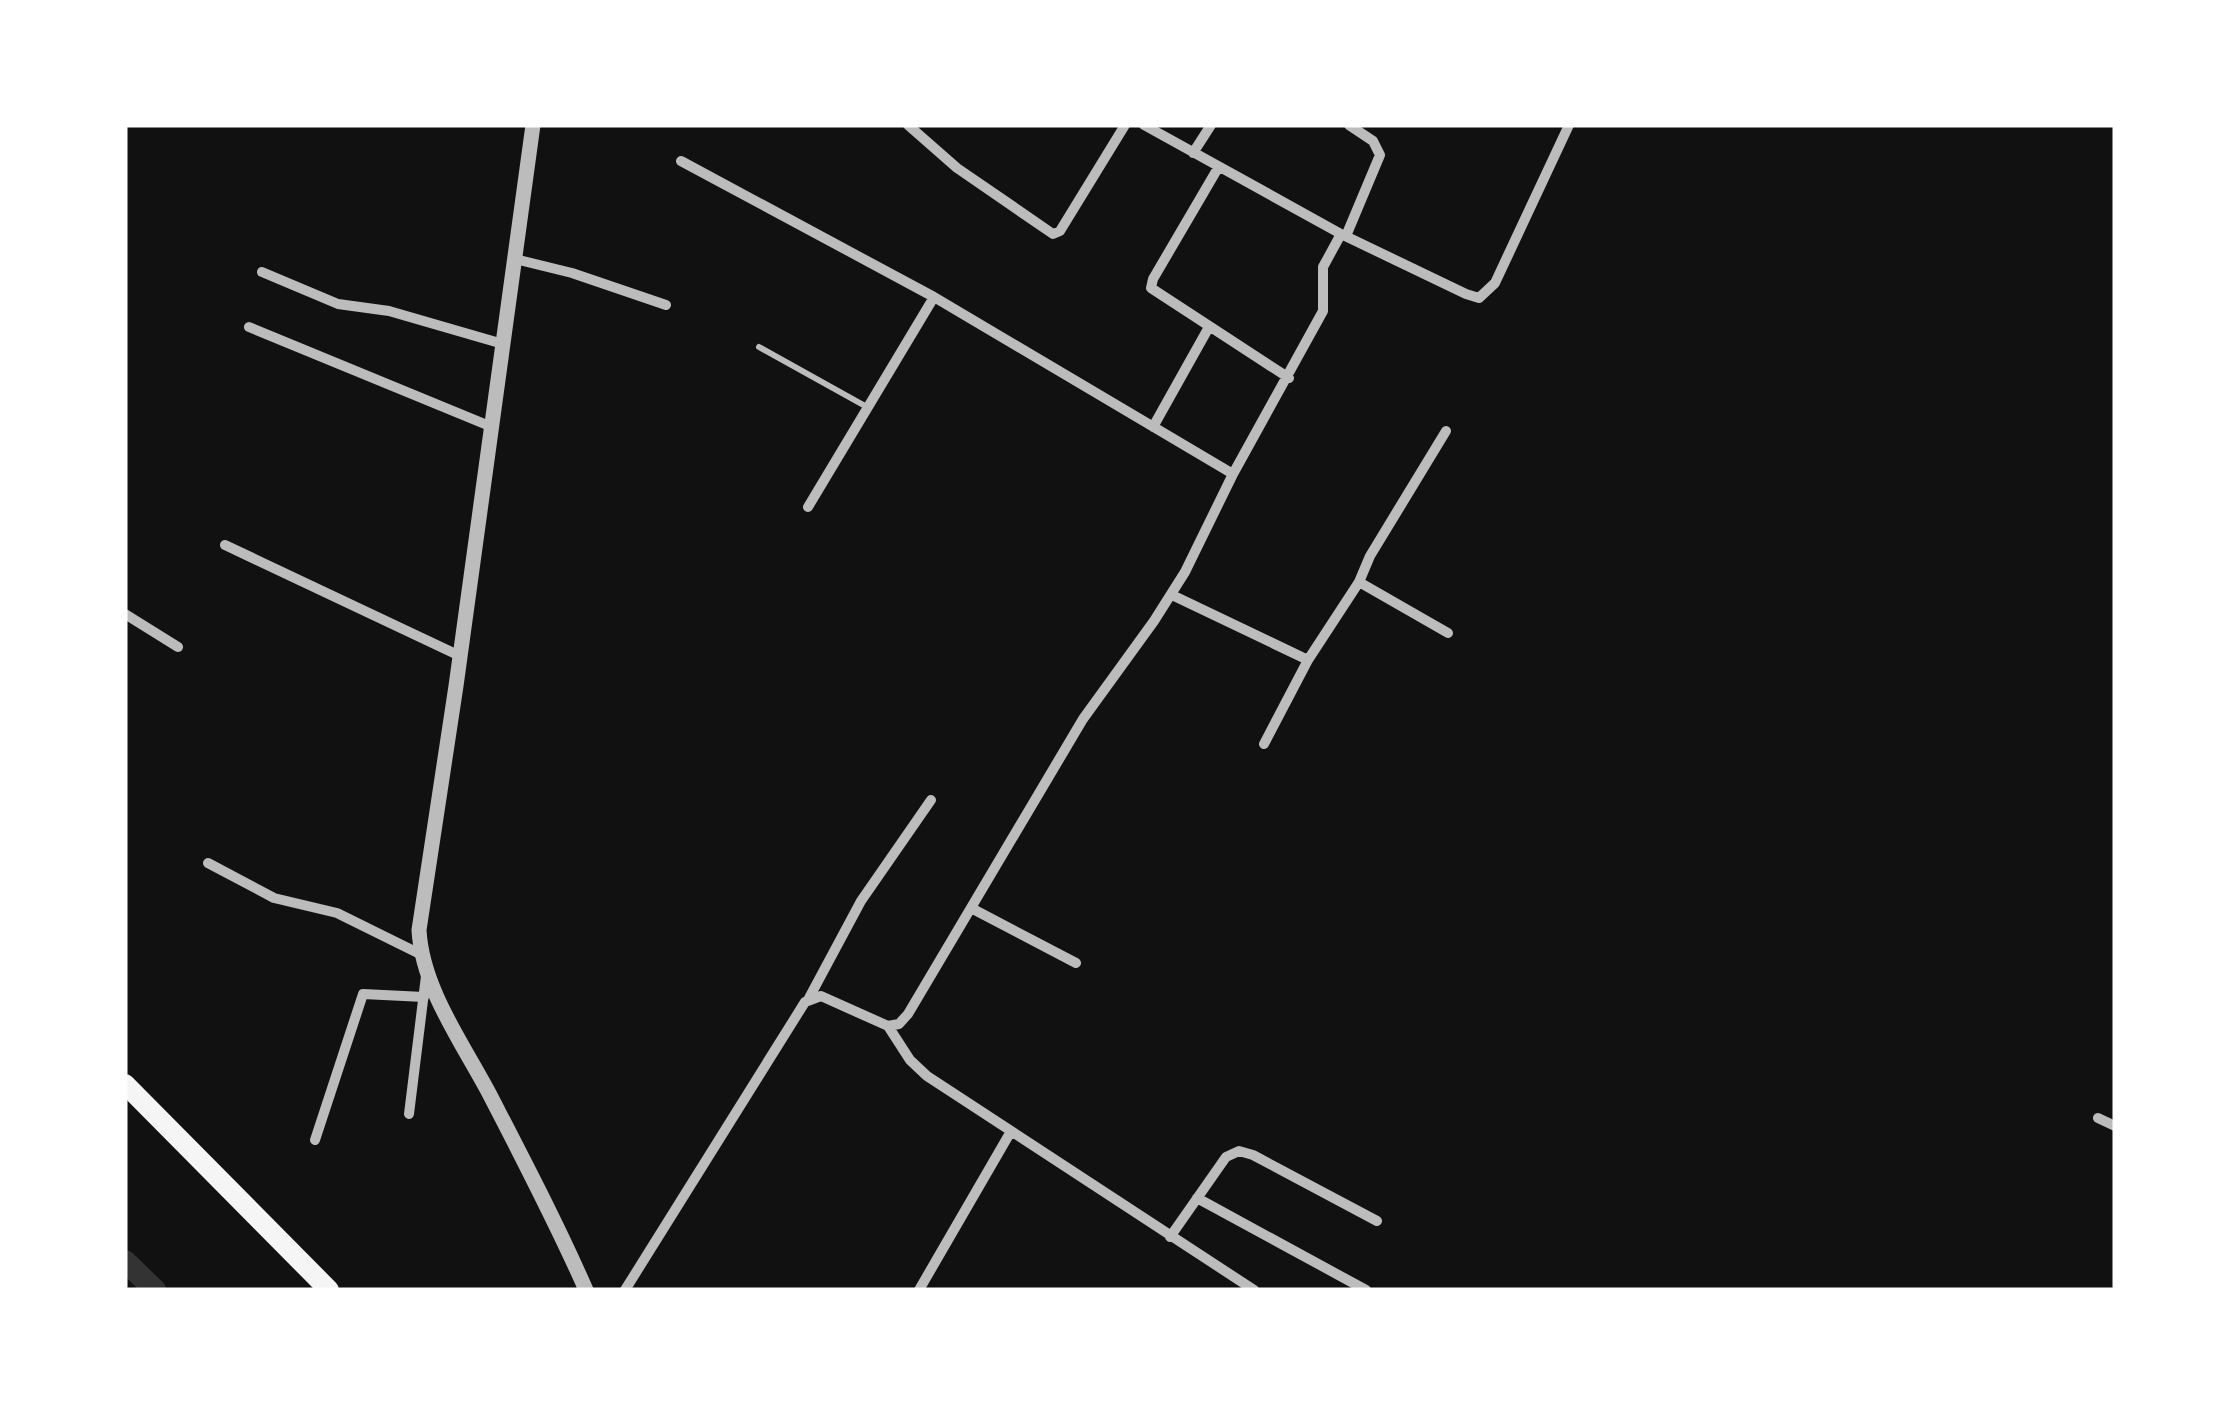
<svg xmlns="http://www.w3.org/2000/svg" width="2240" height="1415" viewBox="0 0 2240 1415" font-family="'Public Sans',sans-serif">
<rect width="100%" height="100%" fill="#111"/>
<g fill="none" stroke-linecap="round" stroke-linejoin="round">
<path stroke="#333" stroke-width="22" d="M125 1261 155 1290"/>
<path stroke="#bcbcbc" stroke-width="6" d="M759 347 867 407"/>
<path stroke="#bcbcbc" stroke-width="10" d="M908 125 957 168 1053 234 1060 231 1125 125
M1144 125 1341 234 1466 294 1479 298 1495 283 1569 125
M1193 153 1211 125
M681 161 934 297 1233 474
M1218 168 1153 279 1151 288 1289 378
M1346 236 1380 155 1373 141 1349 125
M515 259 572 273 666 305
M262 272 338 304 389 311 503 344
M249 327 492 427
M1153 427 1209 327
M808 507 934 297
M225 545 460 656
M1359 582 1448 633
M1172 595 1308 660
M125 614 178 647
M1264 744 1308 660 1359 582 1370 556 1446 431
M208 863 274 898 337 913 420 954
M971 908 1076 963
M809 998 861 901 931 800
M888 1026 910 1060 927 1076 1254 1290
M409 1114 426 976
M2098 1118 2115 1126
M315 1140 363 994 424 997
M1197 1198 1366 1290
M1170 1237 1226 1157 1239 1151 1253 1155 1377 1221
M625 1290 805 1002 821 996 888 1026 899 1024 908 1014 1083 719 1154 621 1185 572 1233 474 1323 311V267L1341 234
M919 1290 1010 1133"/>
<path stroke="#bcbcbc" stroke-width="15" d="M533 125 456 686 419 930C422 989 464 1045 491 1097 524 1161 557 1224 586 1290"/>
<path stroke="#f5f5f5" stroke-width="20" d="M125 1084 329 1290"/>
</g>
<rect width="2240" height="1415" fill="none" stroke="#ffffff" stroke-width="255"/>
</svg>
